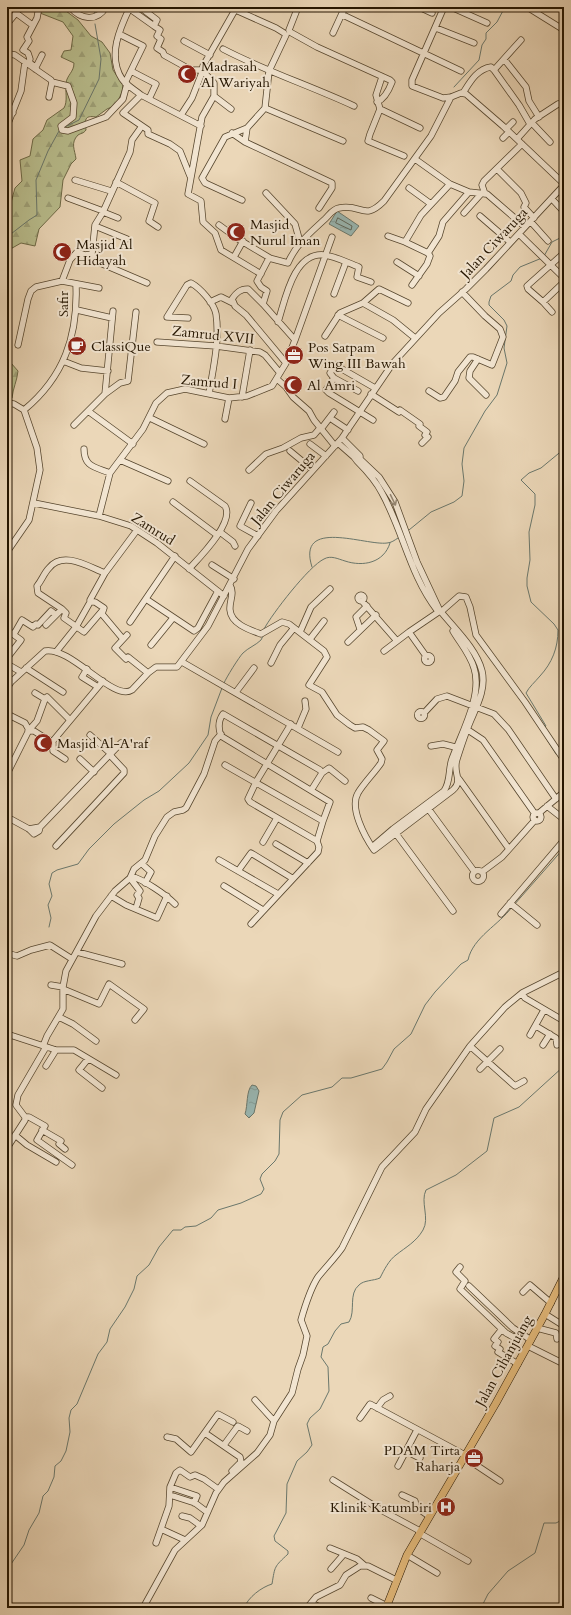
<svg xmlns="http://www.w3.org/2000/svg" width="571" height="1615" viewBox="0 0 571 1615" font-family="Cardo,serif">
<defs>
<pattern id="forest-firs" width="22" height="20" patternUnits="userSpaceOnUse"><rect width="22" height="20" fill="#b9be8e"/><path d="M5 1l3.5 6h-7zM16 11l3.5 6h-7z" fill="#9fa279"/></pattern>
<pattern id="water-ripples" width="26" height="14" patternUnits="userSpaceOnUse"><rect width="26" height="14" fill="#99b8b4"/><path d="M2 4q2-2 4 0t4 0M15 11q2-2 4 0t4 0" fill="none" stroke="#849d99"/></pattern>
</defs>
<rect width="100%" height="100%" fill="#ebd7b8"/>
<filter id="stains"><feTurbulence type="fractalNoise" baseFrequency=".005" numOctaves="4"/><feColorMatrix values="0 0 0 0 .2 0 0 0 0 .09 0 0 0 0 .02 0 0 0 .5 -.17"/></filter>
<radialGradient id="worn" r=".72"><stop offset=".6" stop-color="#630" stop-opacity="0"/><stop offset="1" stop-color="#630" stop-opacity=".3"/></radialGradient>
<path fill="url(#forest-firs)" stroke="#6e6a47" d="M42 7H50L55 10 62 8 78 20 91 36 102 42 110 53 113 70 123 85 122 92 116 105 107 109 96 117C84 115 85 120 86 130 83 134 81 133 78 135 70 143 75 150 76 159L71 164 63 180 60 207 39 229 35 246 21 243 7 251V213L9 210 15 188 22 181 20 160 30 156 33 139 43 130 47 120 64 108C68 101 65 91 66 83 67 75 74 72 74 63L61 57 64 51 71 50 73 36 63 22 40 13 38 10Z
M7 343 11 347 9 354 11 363 18 371C17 381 13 388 12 398L7 400Z"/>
<path fill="url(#water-ripples)" stroke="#6a776c" d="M337 211 359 226 351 236 329 224Z
M252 1085 256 1086 259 1091 254 1113 249 1118 245 1114C248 1105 246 1091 252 1085Z"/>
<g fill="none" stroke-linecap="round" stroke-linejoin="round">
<path stroke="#5e665a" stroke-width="1" d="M338 218 352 226 351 230 336 223Z"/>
<path stroke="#6a776c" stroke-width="1" d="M94 13 102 7
M454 87 479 60 482 45 486 39V33L497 22 505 7
M63 128 79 120 99 79 101 59 95 24
M7 237 29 220 37 215 36 180 48 151 59 131
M544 256 552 242 564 236
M7 378V400
M409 530 431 512 454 502 462 496 464 481 462 464 464 448 485 411 497 395 507 363 504 348 507 326 504 320 489 305V302L491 296 511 281 513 275 520 267 542 258
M312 567C296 517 366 546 387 543 391 543 395 540 398 538
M264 629C272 614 309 566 324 559 331 555 338 559 345 561 363 567 384 563 390 543
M224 683C226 678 239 657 243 653 248 648 256 645 261 640L263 636
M545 727 546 726 526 693C529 687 535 682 540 676 552 663 558 648 558 630L554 624 531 602 527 586V578L530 560 529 532 535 505V494L521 480 529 473 541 468 564 449
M546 738 556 754
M514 905 564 848
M49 927 51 918 48 905 52 896 49 884 52 873 57 870 78 864 89 849 114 824 144 800 159 791 189 763 208 735 211 717 222 688
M7 1570 24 1545 29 1530 39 1513 43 1496 48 1491 54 1477 55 1466 61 1461 66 1451 70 1432 69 1418 71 1410 77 1404 98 1354 107 1342 110 1329 125 1307 134 1289 137 1276 149 1265 159 1247 173 1230H181L185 1227 196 1226 211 1218 218 1210 241 1203 261 1194 264 1189 260 1179 262 1174 275 1161 279 1154 280 1120 283 1112 302 1095 332 1087 342 1078H351L382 1069 387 1062 394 1049 411 1034 425 1005 435 992 461 964 468 960C473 937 499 925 512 907
M244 1608C248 1597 262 1587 272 1584 275 1566 274 1567 288 1554V1551L275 1541 274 1536 286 1513 287 1484 297 1461 307 1452 312 1445 307 1424 310 1418 320 1409 329 1391 328 1367 321 1357 323 1347 328 1344 335 1331 341 1324 349 1322C356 1311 348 1294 359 1285 364 1280 373 1281 380 1278 384 1270 389 1260 396 1255 406 1247 416 1242 423 1230 430 1218 420 1202 426 1190L456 1175 487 1151 494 1118 519 1107 564 1066
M481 1608 488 1594 508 1571 535 1553 544 1523H556L560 1521 564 1510"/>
<g stroke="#56462e" stroke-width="7">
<path id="minor" d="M70 7C81 20 97 22 106 7
M130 7C120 28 107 56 122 79 126 85 135 90 141 95L123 113 148 130V134L170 144 180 151 190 176
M140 7 157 20 154 26 160 30 157 36 161 39 157 48 163 52 164 55 191 70H202
M229 7 276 28 284 33
M419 7 432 13
M444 7 412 80V86L443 98 451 97 461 93 466 94 503 126 564 184
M451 7 487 23
M527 7 564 30
M130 9 154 26
M235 10 203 66 202 70 214 83V96L202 117 188 194 201 201 203 222 215 233 221 250 261 274
M16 13 31 24
M343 15 461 71
M7 24 21 7
M436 28 474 43
M289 30 298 7
M290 32 317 47 390 80 392 82C389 90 384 99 377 102
M333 33 345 7
M119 34 143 46 125 83
M184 41 210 55
M223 49C265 71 311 86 354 106
M7 57 10 54 15 55 51 80 52 82 49 97
M504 59 526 87 529 101 539 117
M36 68 29 62 30 59 28 53 23 50 29 41 27 37 37 18 39 7
M35 69 42 55
M494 70 519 105 530 124
M131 71 156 84 149 99
M52 82 68 86 74 103 73 117 61 126 62 130 68 131 106 117 123 99 127 84
M463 93C470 82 477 69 491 67L494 70 521 40
M141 95 201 126
M214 96 231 109
M265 108 343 141
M380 109 370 134 368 141 404 156
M380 109 420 128
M380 109 376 95 382 77
M7 111 13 113
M181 115 192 98 203 70
M532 123 550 142
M7 126 21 91 25 62
M142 126 132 140 130 152 103 212 95 225 92 254 93 260 147 283
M506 129 513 122
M232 133 245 142 332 183V188L319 208
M503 138 509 132
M517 139 535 119 558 104
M245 142 247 128 265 108 269 71 286 35
M415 159 450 184
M497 169 521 193 526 203 524 207 534 218
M75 180 111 191
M116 182 155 203 149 221 158 227
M409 188 431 204
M266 193 295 224 300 242
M485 194 482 185 484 181 522 144
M68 198 103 211
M552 199 564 212
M242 200 205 183 202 178 225 137 247 128
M103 212 118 218
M464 213 481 194
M480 216 510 242
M531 222 548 241
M219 225 238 239 270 258
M95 226 127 239
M519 234 564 278
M388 236 405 242
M428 253 405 242 421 215 450 184 469 192
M234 257 243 241
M397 262 419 276
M62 281 70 260 77 252 85 255 92 254
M412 285 427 264 430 256 428 253 439 236 443 222 469 192 487 194 525 227
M334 294 346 262
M210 302 221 297 233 303
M543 302 564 282
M363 303 379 289 408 303
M263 304 267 291 261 287 257 281 269 258 288 263C296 244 310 233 325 219 330 214 333 209 339 208 362 203 363 222 384 201L431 136 451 97
M77 310 112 318
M552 312 543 302 528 289 527 286 564 253
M338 315 383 338
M188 318 167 317 187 285 191 283C200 288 214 303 216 314 220 340 213 369 209 394
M278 322C285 301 293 252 324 255 335 256 348 263 359 267L357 277 371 282
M325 336 340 313 363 303 393 320 415 338
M157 342 216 346 260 352 265 355 280 373
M18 345 28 299 31 291 36 287 62 281 99 288
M478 359 470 371 469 378 486 395
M63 361 81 368 108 371
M286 363 246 315 235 306 232 299C236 293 240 289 248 289L263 304 295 340
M334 378 330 373 335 365 375 388
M277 379 286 387 293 397 309 411 314 420 335 446
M358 391 334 378 326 390 329 393 373 420
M429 391 440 398 444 397 455 381 458 372 470 357H473L492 365 503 337 500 329 485 316 462 292
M105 394 120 383 128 381 136 312
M371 394 399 412 400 410 420 424 419 426 427 432 425 435 428 437 422 443
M242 397 250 350
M7 403 14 404 24 410 37 448 40 470 29 520 7 552
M24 410C64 377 78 336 76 285
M88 411 133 444
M150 418 204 444
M330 418 348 430
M225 419 229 398
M74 425 105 394 113 311
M321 429 334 412
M342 438 360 456V460L357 461 354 457 357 455
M338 443 354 457
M310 444 326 456
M84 449C84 467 95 467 110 473
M290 451 313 470
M360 459 379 477 395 502 417 562 439 609
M120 460 168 481
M357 461C367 471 376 481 382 493 403 531 410 575 437 610
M249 470 266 454 283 448 301 438 314 435 320 428
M173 502 217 535
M34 503 99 516 131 526 157 543 224 596
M251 503 240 526 258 536
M99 516 110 473 143 429 156 403 167 393 185 389 229 398 247 396 272 386 286 363 295 340 332 237
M220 532 233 542 235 546
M212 565 234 579
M189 569C200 557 235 522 225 506L190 481
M230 585C235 594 229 601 230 610 231 624 250 630 261 634L282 622 289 624 324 651 327 657 309 685 322 692 337 715 350 725 355 728 363 727 369 730 384 741 377 750 382 759 381 763C375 772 363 784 358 793 349 808 365 837 374 850L453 790C464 780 452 773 457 759 460 750 463 740 467 730 473 712 487 692 482 671 477 650 456 630 442 613
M358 598a3 3 0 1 1 6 0a3 3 0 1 1-6 0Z
M146 599 194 631 198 628 218 591
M362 601 397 641
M62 609 66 613 64 618 84 632 102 611
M442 611 459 596 466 597 470 607 476 635 525 702 564 760
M130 622 175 556
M46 625 62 609 38 593 37 586C42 580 44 573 49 568 63 550 89 567 105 573
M360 629 356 617 367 606
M7 630 21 640 7 658
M300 632 311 607 330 589
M14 634 22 620 33 627 36 624 38 625 51 611 56 615
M127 635 115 648 126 659 128 657 148 673
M123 639 102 614 104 608 95 602H90V600L105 573 137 530
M310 639 324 621
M348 642 376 615
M151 645 173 618
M384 651 409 632
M56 652 76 627 89 604
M424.5 659a3.5 3.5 0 1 1 7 0a3.5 3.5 0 1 1-7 0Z
M426 656 409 632 437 613
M182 662 338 752
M271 663 280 645 294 628
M7 664 21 672
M26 668 63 692
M87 669 82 677 98 687
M7 688 11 682 45 651C71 646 113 702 132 690L148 673 156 667H177L208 626 248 549 276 511 342 438 393 363 439 313 466 289 486 269 564 185
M236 692 254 668
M35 693 45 699
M417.5 715a3.5 3.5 0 1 1 7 0a3.5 3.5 0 1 1-7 0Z
M424 713 437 699 447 696 494 714 508 729 556 799
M7 714 25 723 29 730 7 774
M291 724 256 782 248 799 250 802 317 841
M298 728 306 709 305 701
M465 728 483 740 535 814
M29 730 37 721 45 699 47 697 70 720
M28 731H34L53 743V751L65 759
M90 735 111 754
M52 742 103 681
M431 746 443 744 459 748
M80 759 94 772
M225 765 323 821 317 841 319 847 318 852 251 924
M322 773 320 770 223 714C218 721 218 728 221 736L330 802 323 821
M459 779 509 849
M312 789 322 773 329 768 345 781
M547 806 561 817
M427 807 474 871
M533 817a4 4 0 1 1 8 0a4 4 0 1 1-8 0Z
M539 813 564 792
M7 817 29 829 34 834 39 831 40 827
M29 829 40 827 121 743
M394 831 453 911
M263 842 277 818
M276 844 308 863
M56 846 124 773V770L110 755
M372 847 393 829 444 791C451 781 448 770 452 759 461 734 483 695 474 668 470 654 460 643 453 631
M219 860 278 894
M142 864 151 872 145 883
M472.5 876a5.5 5.5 0 1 1 11 0a5.5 5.5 0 1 1-11 0Z
M238 871 251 853 292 878
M482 872 502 857 535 820
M131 876C144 880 165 894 175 904
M130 878 140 891 137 895 139 898 137 905
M224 886 263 910
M111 896 126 905 157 918 167 896
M510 903 537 925
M501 914 564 840
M77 952 122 964
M10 954 17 956 31 950 50 945 72 959
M51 985 63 987
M63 989 99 1004 109 984 144 1009 135 1020
M522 993 525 998 564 1021
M59 1017 73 1024 96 1041
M536 1026 556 1038 557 1045
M7 1034 56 1050H74L116 1075
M530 1035 544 1010
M543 1045 550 1034
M43 1046 47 1036 63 1009V987L66 971 96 916 115 891 130 878 134 869 145 860 155 836 167 817 174 812 183 810 186 808 204 774 215 741 221 734
M470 1046 515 1086 524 1081
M88 1059 79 1070 102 1088
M46 1066 56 1050
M480 1069 500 1049
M25 1117H29L45 1126 37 1140 72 1165
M42 1130 61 1141 59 1144 65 1149
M15 1135 27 1145 56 1162
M7 1148 25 1120V1117L16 1105 18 1095 46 1047
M460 1267 456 1272 465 1281 460 1289 506 1333 515 1338 520 1333
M469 1286 513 1328 531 1340
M523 1292 530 1285 551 1303
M545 1314 564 1326
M537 1328 556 1333 557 1339
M502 1329 494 1339 498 1342 495 1346 500 1349 498 1352 518 1364
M528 1346 560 1362
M255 1400 274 1421
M377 1408 383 1400 390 1396
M360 1418 370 1404 465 1455
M205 1433 240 1457 241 1462 232 1471
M167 1437 176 1439 191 1452 218 1414 233 1422
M224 1445 238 1426 247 1431
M406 1451 420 1458
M464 1457 500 1481
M398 1466 417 1430
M333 1480 381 1510 420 1531
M170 1487 197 1496 194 1503
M170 1495 195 1503 207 1512
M402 1495 415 1501 416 1507 429 1516
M182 1516 190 1518 201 1526
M161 1529 185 1540
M419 1533 468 1561
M156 1543 169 1506 170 1487 176 1473 180 1470 190 1477 195 1475 204 1479 218 1489
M330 1548 357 1559 364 1565
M407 1555 437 1573
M331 1569 344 1554
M371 1598 387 1606
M311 1603 322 1608
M143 1608 175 1550 202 1525 216 1493 224 1482 257 1453 270 1435 274 1421 292 1393 298 1369 303 1355 307 1336 301 1320C305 1306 310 1289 318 1277 326 1267 335 1258 342 1248L382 1167 415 1132 426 1109 470 1046 505 1007 522 993 564 972
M307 1608 316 1597 340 1585 346 1575 360 1566H368L396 1580"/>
</g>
<g stroke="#241500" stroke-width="8">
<path id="major" d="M386 1608 407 1555 496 1403 545 1314 564 1276"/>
</g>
<use href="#minor" stroke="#f2e5d1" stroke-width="5.5"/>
<use href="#major" stroke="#e6bc7c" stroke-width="7"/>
</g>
<defs><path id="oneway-shaft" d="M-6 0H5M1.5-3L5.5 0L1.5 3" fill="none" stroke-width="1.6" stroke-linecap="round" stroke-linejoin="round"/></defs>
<use stroke="#958773" href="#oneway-shaft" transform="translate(393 500) rotate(64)"/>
<defs>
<g id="mosque-disc" transform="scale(1)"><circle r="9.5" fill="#8f2418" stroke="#f2e5d1"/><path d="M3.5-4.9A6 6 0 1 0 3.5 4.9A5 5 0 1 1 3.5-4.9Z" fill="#fff"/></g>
<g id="cafe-disc" transform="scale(1)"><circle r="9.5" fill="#8f2418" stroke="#f2e5d1"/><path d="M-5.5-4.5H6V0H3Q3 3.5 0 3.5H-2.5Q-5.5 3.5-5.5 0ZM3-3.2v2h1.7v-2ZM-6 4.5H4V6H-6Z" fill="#fff"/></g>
<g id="office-disc" transform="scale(1)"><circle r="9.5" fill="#8f2418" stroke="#f2e5d1"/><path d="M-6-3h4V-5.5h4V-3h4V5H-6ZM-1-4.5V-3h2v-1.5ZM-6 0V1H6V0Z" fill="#fff"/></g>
<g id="hospital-disc" transform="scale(1)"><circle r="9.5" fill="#8f2418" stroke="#f2e5d1"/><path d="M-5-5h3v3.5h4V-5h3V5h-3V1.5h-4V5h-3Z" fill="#fff"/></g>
</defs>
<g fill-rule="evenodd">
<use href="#mosque-disc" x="187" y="74"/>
<use href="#mosque-disc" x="236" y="232"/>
<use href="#mosque-disc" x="62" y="252"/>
<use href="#cafe-disc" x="77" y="346"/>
<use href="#office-disc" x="294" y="355"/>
<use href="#mosque-disc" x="293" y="385"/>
<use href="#mosque-disc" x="43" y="743"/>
<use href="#office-disc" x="474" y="1458"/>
<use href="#hospital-disc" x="446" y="1507"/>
</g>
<g text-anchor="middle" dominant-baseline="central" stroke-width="4" stroke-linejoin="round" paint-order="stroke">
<g font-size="14" fill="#241500" stroke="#f2e5d1" text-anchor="start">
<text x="201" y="66">Madrasah<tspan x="201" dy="16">Al Wariyah</tspan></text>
<text x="250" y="224">Masjid<tspan x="250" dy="16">Nurul Iman</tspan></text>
<text x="76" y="244">Masjid Al<tspan x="76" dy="16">Hidayah</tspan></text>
<text x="91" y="346">ClassiQue</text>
<text x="308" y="347">Pos Satpam<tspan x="308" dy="16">Wing III Bawah</tspan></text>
<text x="307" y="385">Al Amri</text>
<text x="57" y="743">Masjid Al-A'raf</text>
<text x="460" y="1450" text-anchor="end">PDAM Tirta<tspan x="460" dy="16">Raharja</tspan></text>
<text x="432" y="1507" text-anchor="end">Klinik Katumbiri</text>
</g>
<g font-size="14" fill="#241500" stroke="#f2e5d1">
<text transform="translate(494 243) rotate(-47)">Jalan Ciwaruga</text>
<text transform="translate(63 304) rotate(-90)">Safir</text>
<text transform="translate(213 335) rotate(6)">Zamrud XVII</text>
<text transform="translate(209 382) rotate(5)">Zamrud I</text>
<text transform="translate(283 488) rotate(-50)">Jalan Ciwaruga</text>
<text transform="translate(153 529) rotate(32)">Zamrud</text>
<text transform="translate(504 1361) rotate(-61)">Jalan Cihanjuang</text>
</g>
</g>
<rect width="571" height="1615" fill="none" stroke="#ebd7b8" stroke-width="24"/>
<rect x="8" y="8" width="555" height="1599" fill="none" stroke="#241500" stroke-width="2"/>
<rect x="12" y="12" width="547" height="1591" fill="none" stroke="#241500"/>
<rect width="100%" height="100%" filter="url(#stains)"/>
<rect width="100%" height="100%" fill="url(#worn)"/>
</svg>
